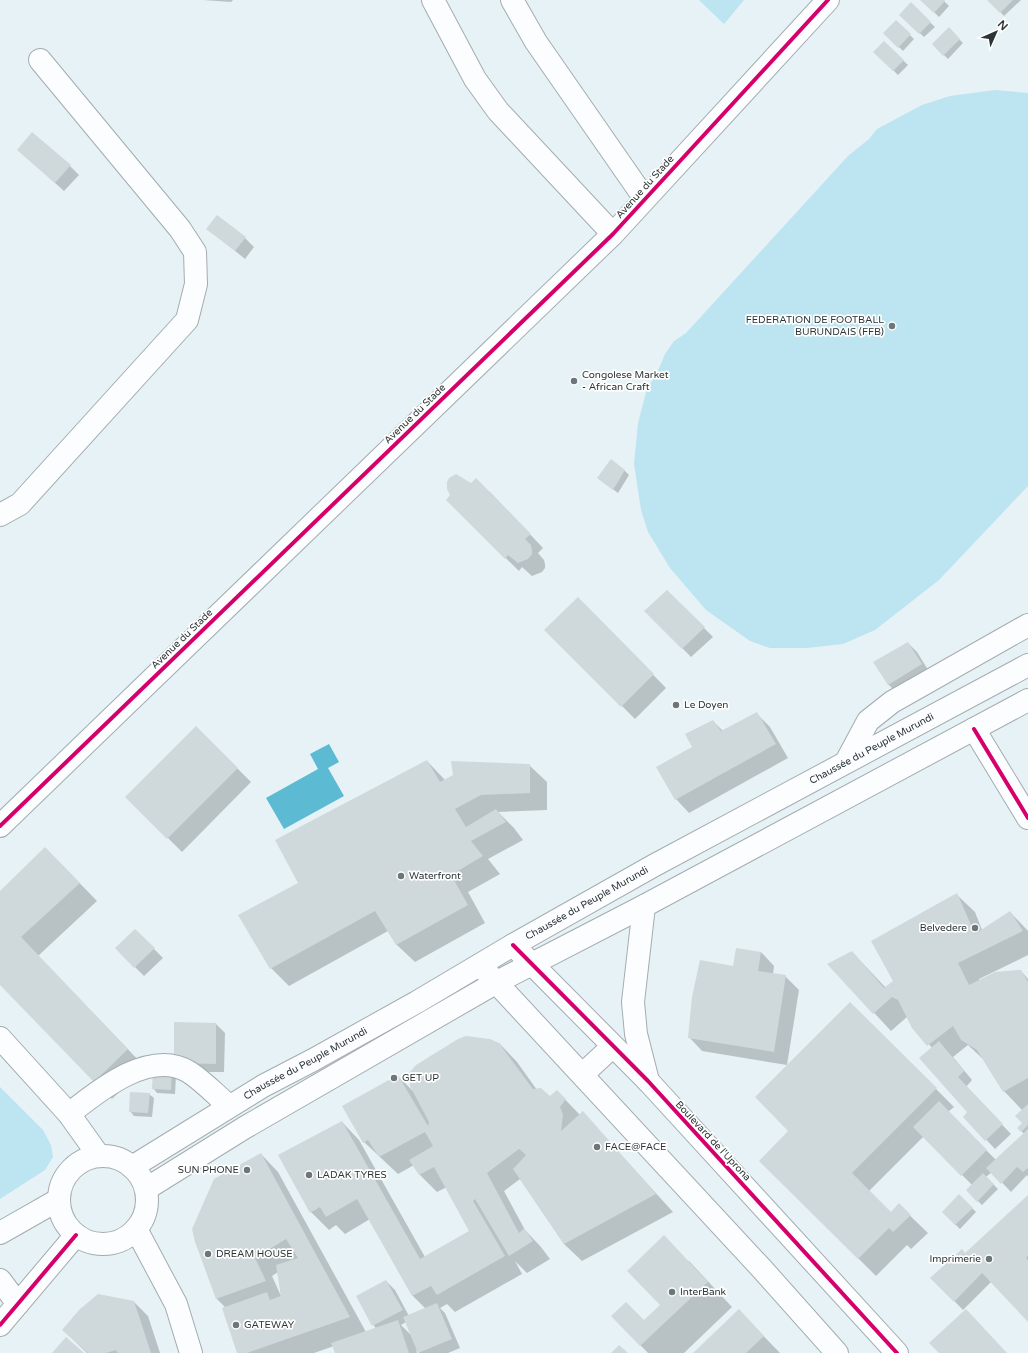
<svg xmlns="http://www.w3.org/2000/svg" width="1028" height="1353" viewBox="0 0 1028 1353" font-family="'Varela Round',sans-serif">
<rect width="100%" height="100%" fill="#e7f2f6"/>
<path fill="#bce4f1" d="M699 0H744L724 24Z
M995 90 1028 93V486L939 580 875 630 843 644 807 648H770L750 641 706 610 670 568 648 532 641 510 634 464 638 423 647 389 657 373 665 354 674 341 686 333 848 156 869 139 877 129 922 105 950 96Z
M0 1087 43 1130 51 1145 53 1157 45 1170 0 1199Z"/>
<path fill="#5cbbd3" d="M329 744 339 762 328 768 344 796 284 829 266 798 318 769 310 754Z"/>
<path fill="#0003" fill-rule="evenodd" d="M203 0H233L231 2Z
M922 0H943L949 6 939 17Z
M989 0H1021L1004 16Z
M911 4 935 27 924 37 900 15Z
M896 22 914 39 903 51 885 33Z
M949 29 963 43 948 59 933 44Z
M884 42 908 65 898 75 875 52Z
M18 150 70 166 79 175 64 191Z
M207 228 245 238 254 247 245 259Z
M624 470 629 475 618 493 603 482Z
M456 475 471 485 490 492 543 548 538 553 544 560 545 564V568L542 572 532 576 522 567 519 571 447 500 452 495Z
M667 591 713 637 691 657 646 611Z
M578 598 666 688 635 719 546 630Z
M908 643 917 652 930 673 897 693 888 684Z
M757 714 770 727 788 758 689 813 676 799 694 747 713 721 723 731Z
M196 727 251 782 182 852 127 797Z
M427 761 445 780 529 765 547 782V810L498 812 514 828 523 840 488 859 500 874 468 892 485 923 415 962 397 945 388 931 289 986 271 968 299 883Z
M63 866 97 901 38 956 145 1067 112 1099 0 983V892Z
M957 895 975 912 982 930 1010 912 1028 931V955L979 979 980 981 1021 971 1028 979V1177L1027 1175 1011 1192 992 1172 986 1177 998 1189 982 1205 967 1190 972 1185 924 1136 869 1191 891 1213 899 1205 928 1233 911 1249 907 1245 876 1276 761 1161 790 1131 850 1003 954 1107 948 1112 996 1160 1024 1134 1019 1128 1023 1123 1022 1110 1004 1091 984 1060 968 1045 953 1057 972 1080 966 1087 1011 1134 995 1149 965 1117 968 1112 932 1048 907 1017 891 1031 829 964 852 952 886 988 894 981Z
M135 930 163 958 144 976 116 948Z
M761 952 774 966 773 974 785 976 799 990 787 1065 702 1051 689 1037Z
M216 1024 225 1033 224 1072H184Z
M499 1043 517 1062 537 1090 550 1097 557 1091 580 1115 583 1113 673 1212 582 1261 564 1244 520 1179 504 1191 525 1230 541 1247 550 1259 527 1273 515 1261 522 1274 455 1312 447 1304 440 1308 445 1313 460 1348 448 1353H419L416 1350 417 1353H336L334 1346 314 1353H238L226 1308 217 1299 196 1242 261 1154 278 1172 366 1332 376 1329 357 1296 386 1281 395 1290 409 1316 426 1309 413 1296 370 1219 345 1234 336 1225 329 1230 311 1212 279 1155 342 1122 359 1140 425 1257 471 1231 447 1187 437 1192 420 1175 414 1165 398 1174 364 1142 398 1076 413 1091ZM278 1272 281 1296 272 1276ZM406 1322 411 1335 401 1325Z
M172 1071 176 1075 175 1094 157 1093 153 1088Z
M149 1094 154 1098 152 1117 134 1116 130 1111Z
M959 1195 976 1212 960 1229 943 1212Z
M1028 1197V1321L991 1282 963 1310 932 1278 966 1254Z
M689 1261 732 1307 684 1353H648L612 1316 644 1321 661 1305Z
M134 1302 148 1316 160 1353H87L63 1330Z
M739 1311 780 1353H694Z"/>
<path fill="#cfd8db" d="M920 0H944L945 1 934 13Z
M987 0H1013L1000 13Z
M911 2 931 22 919 34 899 15Z
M896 20 911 34 898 48 883 33Z
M949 27 960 39 943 56 932 44Z
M884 41 904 60 893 71 873 52Z
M32 132 71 165 55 183 17 150Z
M217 215 246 237 235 251 206 229Z
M611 459 625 470 613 490 597 478Z
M456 474 471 483 476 478 531 534 525 539 531 545 532 550V554L528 559 518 563 508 555 505 559 446 500 450 495 447 489V482L449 478Z
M667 590 705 627 682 649 644 611Z
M578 597 654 674 621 707 544 630Z
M908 642 922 664 888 685 873 662Z
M757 712 776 744 675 800 656 767 692 747 685 734 713 720 721 731Z
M196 726 238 768 167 839 125 797Z
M427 760 440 782 453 775 451 761 530 764V793L481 795 455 809 466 827 496 809 506 822 471 841 483 856 451 875 468 905 396 945 375 911 270 969 238 915 298 883 275 840Z
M45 847 80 883 21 937 128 1049 94 1082 0 985V891Z
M957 893 975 934 1010 911 1023 931 958 963 969 985 995 972 1017 970H1021L1028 982V1078L1003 1092 977 1050 961 1040 953 1026 927 1046 912 1028 898 1000 892 997 873 1014 827 964 852 951 884 988 893 981 871 941Z
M135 929 155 948 134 968 115 948Z
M736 948 761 952 758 971 786 975 774 1052 688 1038 692 997 700 960 733 966Z
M850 1002 937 1088 852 1173 891 1212 899 1203 911 1215 893 1232 889 1228 858 1259 759 1161 788 1131 755 1097Z
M174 1022 216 1023V1064L174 1063Z
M466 1036 490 1039 499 1043 533 1089 541 1088 550 1096 557 1090 566 1099 560 1107 563 1115 561 1131 583 1111 656 1194 564 1244 513 1169 526 1155 519 1149 487 1173 519 1233 524 1228 533 1241 509 1256 475 1199 473 1201 505 1256 437 1295 431 1286 412 1296 357 1199 326 1217 320 1207 310 1213 278 1155 342 1121 420 1259 469 1231 434 1167 419 1175 409 1160 433 1146 425 1132 379 1157 368 1140 363 1143 342 1106 398 1075 428 1126 429 1122 410 1086 409 1073 416 1065 458 1039Z
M939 1041 964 1071 958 1077 1003 1124 985 1141 963 1117 967 1112 919 1058Z
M153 1069 172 1070 171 1090 152 1089Z
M130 1092 150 1093 148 1113 129 1112Z
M939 1101 987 1150 961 1176 913 1127Z
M1028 1104V1125L1021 1132 1017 1128 1022 1123 1015 1116Z
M1028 1129V1168L1023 1172 1017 1167 1001 1184 986 1168Z
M261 1153 350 1317 247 1353H237L222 1308 267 1292 270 1300 281 1296 276 1265 298 1258 286 1239 255 1258 266 1281 216 1299 195 1242 192 1229 214 1179Z
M983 1173 994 1184 977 1202 966 1190Z
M959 1194 973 1208 955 1225 942 1212Z
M1028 1195V1255L1026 1258 1028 1260V1322L982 1273 954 1302 930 1278 962 1249 965 1253Z
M664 1235 708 1282 640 1346 611 1316 626 1302 644 1320 660 1305 627 1271Z
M386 1280 403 1310 372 1326 356 1296Z
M98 1294 134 1301 151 1353H118L116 1350 106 1353H88L62 1330 79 1310Z
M437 1303 452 1339 418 1353 403 1317Z
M739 1309 764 1336 746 1353H693Z
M966 1309 1007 1353H939L929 1343Z
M398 1320 409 1353H335L331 1343Z
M66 1337 84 1353H52Z
M619 1345 628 1353H611Z"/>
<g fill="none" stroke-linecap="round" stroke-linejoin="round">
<g stroke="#a4acaf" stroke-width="24">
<path id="minor" d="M433 0 475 79 498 111 613 234
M512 0 536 42 645 199
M0 515 20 504 187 320 196 284 195 252 180 229 40 60
M974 729 1028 818
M846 762 868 721 892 702 1028 625
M0 826 613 234 828 0
M513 945 648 1081 897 1353
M480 965 763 1270 837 1353
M583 1074 613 1046
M69 1114C98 1091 150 1048 189 1072 203 1081 216 1095 229 1106
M0 1233 58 1200
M0 1280 18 1304
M0 1325 76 1235"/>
</g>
<g stroke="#a4acaf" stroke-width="24">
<path id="major" d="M136 1229 176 1304 191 1353"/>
</g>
<g stroke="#a4acaf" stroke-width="24">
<g id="highway">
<path d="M644 906 633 1002 636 1034 648 1081"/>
<path d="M0 1038 69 1114 99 1156"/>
<circle cx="103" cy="1200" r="44"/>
<path id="s1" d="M132 1167 263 1086 313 1060 417 1002 513 945 653 866 1028 665"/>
<path d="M146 1189 244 1128 497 982 644 906 1028 700"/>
</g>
</g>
<use href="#minor" stroke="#fbfdfe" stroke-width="22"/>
<use href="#major" stroke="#fbfdfe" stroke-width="22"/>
<use href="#highway" stroke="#fbfdfe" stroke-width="22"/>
<g stroke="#fefefe" stroke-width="6">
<path id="cycleway" d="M974 729 1028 818
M0 826 613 234 828 0
M513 945 648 1081 897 1353
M0 1325 76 1235"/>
</g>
<use href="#cycleway" stroke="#d6006c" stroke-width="4"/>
</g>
<g fill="#6d7679" stroke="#fefefe" stroke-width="1.5">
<circle cx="892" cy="326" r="4"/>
<circle cx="574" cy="381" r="4"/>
<circle cx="676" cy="705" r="4"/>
<circle cx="401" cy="876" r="4"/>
<circle cx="975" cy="928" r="4"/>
<circle cx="394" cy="1078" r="4"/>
<circle cx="597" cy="1147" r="4"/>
<circle cx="247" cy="1170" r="4"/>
<circle cx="309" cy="1175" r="4"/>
<circle cx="208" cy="1254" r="4"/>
<circle cx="989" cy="1259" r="4"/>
<circle cx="672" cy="1292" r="4"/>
<circle cx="236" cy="1325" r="4"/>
</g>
<g text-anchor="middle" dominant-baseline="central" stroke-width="3.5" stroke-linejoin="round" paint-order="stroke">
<g font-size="10" fill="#2c3436" stroke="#fefefe">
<text transform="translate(645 187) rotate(-48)">Avenue du Stade</text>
<text transform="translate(415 414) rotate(-44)">Avenue du Stade</text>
<text transform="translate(182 639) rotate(-44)">Avenue du Stade</text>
<text stroke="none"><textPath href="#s1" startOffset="850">Chaussée du Peuple Murundi</textPath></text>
<text stroke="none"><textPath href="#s1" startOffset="526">Chaussée du Peuple Murundi</textPath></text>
<text stroke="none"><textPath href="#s1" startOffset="202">Chaussée du Peuple Murundi</textPath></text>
<text transform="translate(713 1141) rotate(47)">Boulevard de l'Uprona</text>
</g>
<g font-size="10" fill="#2c3436" stroke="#fefefe" text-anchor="start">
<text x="884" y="320" text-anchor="end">FEDERATION DE FOOTBALL<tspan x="884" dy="12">BURUNDAIS (FFB)</tspan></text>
<text x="582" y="375">Congolese Market<tspan x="582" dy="12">- African Craft</tspan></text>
<text x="684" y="705">Le Doyen</text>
<text x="409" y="876">Waterfront</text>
<text x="967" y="928" text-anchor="end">Belvedere</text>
<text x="402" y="1078">GET UP</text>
<text x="605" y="1147">FACE@FACE</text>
<text x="239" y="1170" text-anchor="end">SUN PHONE</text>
<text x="317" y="1175">LADAK TYRES</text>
<text x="216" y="1254">DREAM HOUSE</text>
<text x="981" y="1259" text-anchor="end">Imprimerie</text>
<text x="680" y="1292">InterBank</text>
<text x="244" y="1325">GATEWAY</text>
</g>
</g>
<g transform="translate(996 32) rotate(45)" stroke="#fefefe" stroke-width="3" paint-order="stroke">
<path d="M0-3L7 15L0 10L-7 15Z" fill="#2c3436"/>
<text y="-6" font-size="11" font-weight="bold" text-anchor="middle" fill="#2c3436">N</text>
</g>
</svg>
